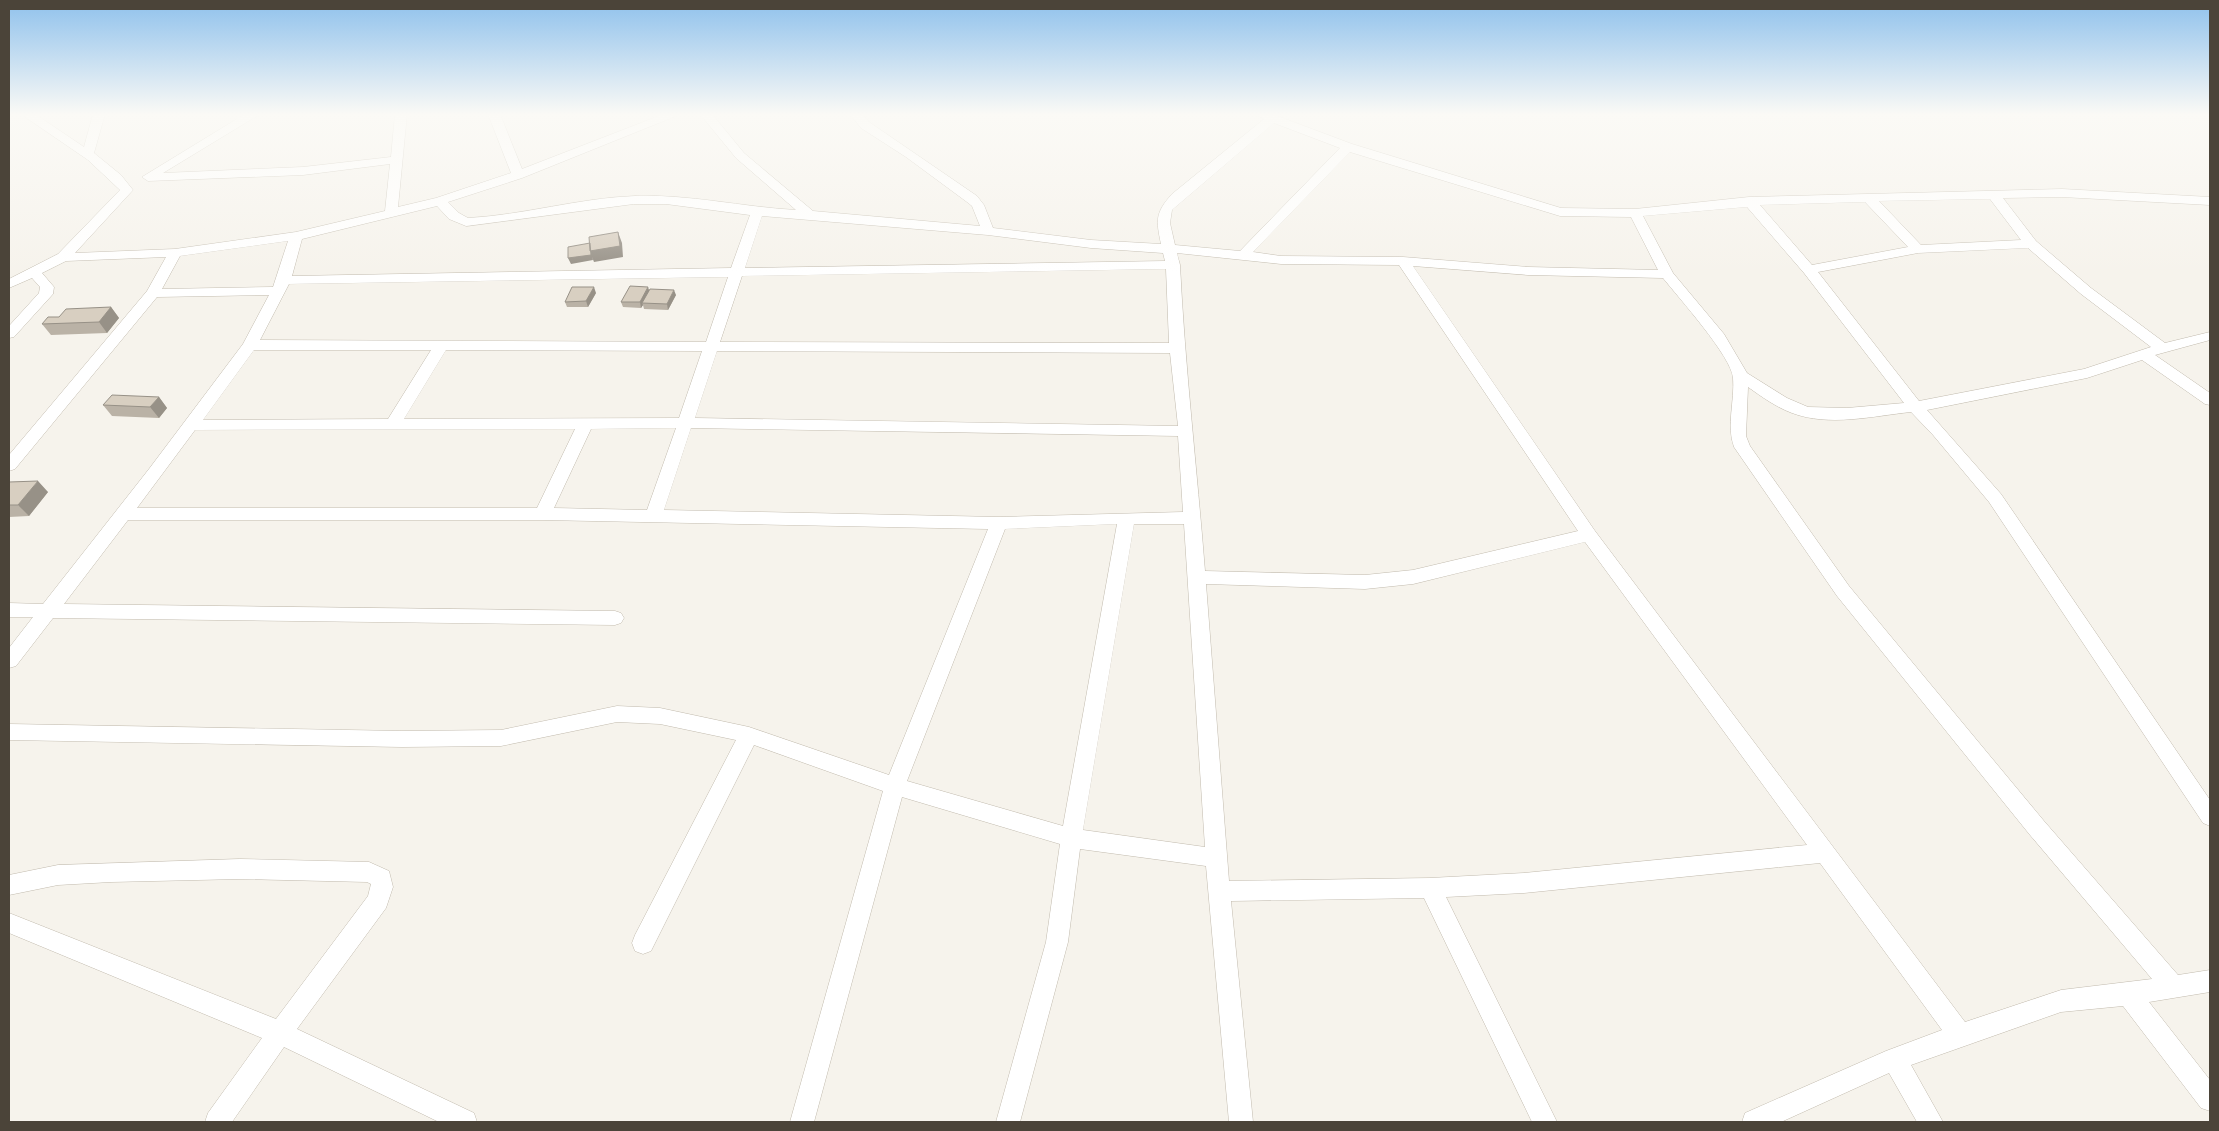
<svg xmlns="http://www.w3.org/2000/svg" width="2219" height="1131" viewBox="0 0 2219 1131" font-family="Montserrat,sans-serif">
<rect width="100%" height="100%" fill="#f6f3ec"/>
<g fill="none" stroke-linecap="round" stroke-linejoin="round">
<g stroke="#c2bbae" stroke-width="1">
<path id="street" d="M21 114H35L84 147 93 114H105L94 153 121 175 133 190 75 253 175 249 296 232 385 211 390 164 303 175 148 181 142 177 245 114H260L163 173 303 167 391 157 395 114H407L398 207 436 198 511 173 488 114H500L522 169 664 114H681L522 178 448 202 459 213 468 218C524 215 579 198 635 196 689 194 742 207 796 210L736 158 700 114H712L744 153 813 211 980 226 972 206 967 202 906 157 861 128 850 114H862L869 122 977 196 984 205 993 228 1091 240 1161 244C1156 220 1155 213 1172 194L1264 119 1255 114H1272L1352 144 1561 208 1635 209 1749 197 2062 189 2210 197V205L2062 197 2003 198 2036 241 2091 288 2165 343 2210 332V340L2155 355 2210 393V405L2205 404 2142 360 2087 378 1927 410 2001 494 2210 800V826L2203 823 1989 502 1933 435 1911 412C1873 416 1829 427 1792 413 1776 407 1762 397 1748 387L1746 436 1750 446 1849 586 2044 821 2178 975 2210 970V992L2149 1002 2210 1080V1111L2201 1108 2123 1006 2061 1012 1911 1065 1943 1122H1917L1889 1073 1781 1122H1742L1745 1113 1886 1051 1942 1030 1820 863 1524 893 1446 897 1557 1122H1532L1424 898 1231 901 1253 1122H1229L1206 866 1080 849 1068 942 1020 1122H996L1046 942 1060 844 902 797 814 1122H790L883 791 754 745 651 951 643 954 635 951 632 943 635 935 736 740 660 724 617 722 501 746 402 747 9 740V724L402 731 501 730 617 706 660 708 749 727 889 775 988 529 543 520H128L64 604 615 611 621 613 624 618 621 623 615 625 53 618 16 666 9 668V648L33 617H9V603L43 604 149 469 243 344 269 295 157 297 15 469 9 471V455L147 291 166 257 66 261 42 273 54 287 53 294 14 337 9 338V326L39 293 40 287 32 278 9 288V279L58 254 120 190 88 160ZM1274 123 1340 148 1240 251 1175 245 1170 223 1172 210ZM1350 152 1560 216 1631 217 1658 270 1528 267 1403 257 1281 256 1253 252ZM1990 199 2021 240 1921 245 1879 201ZM1865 202 1908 247 1812 265 1760 205ZM634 204H666L750 215 731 268 292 276 302 239 437 206 449 219 466 226ZM1747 207 1804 273 1904 403 1847 408 1808 407 1787 398 1747 373 1724 334 1673 273 1643 216ZM762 216 988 235 1091 248 1163 253 1165 261 745 268ZM288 241 273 287 162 289 180 256ZM2028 248 2081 294 2151 347 2084 369 1919 401 1818 272 1918 253ZM1177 253 1281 264 1399 265 1578 531 1413 570 1365 575 1205 571C1197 469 1185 367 1180 265ZM1413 266 1528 275 1663 278C1678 297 1732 357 1733 378 1735 401 1726 425 1734 447L1837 596 2030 835 2152 979 2061 990 1965 1022 1595 531ZM1166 269 1169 343 720 342 742 276ZM728 277 706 342 260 340 289 284ZM254 350H431L388 419 203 420ZM446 350 702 351 679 418 404 419ZM717 351 1170 353 1178 426 695 418ZM676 428 647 510 554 508 591 429ZM691 428 1178 436 1183 512 999 517 664 510ZM575 429 537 508H137L195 430ZM1117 524 1063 826 907 781 1005 529ZM1134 524H1184L1205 847 1083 830ZM1585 542 1807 845 1524 873 1430 878 1229 881 1206 584 1365 589 1413 584Z
M240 859 369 862 389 871 393 887 386 908 297 1029 474 1113 477 1122H439L284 1047 232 1122H205L208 1113 262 1038 9 933V913L276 1019 368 896 371 884 367 882 240 879 111 882 58 885 9 895V875L58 865Z"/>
</g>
<use href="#street" fill="#fff" fill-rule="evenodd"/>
</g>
<path fill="#bab2a6" d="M649 291 676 295 668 310 644 309 643 305 641 308 623 307 621 302Z
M596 293 588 307H567L565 302Z
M111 307 119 318 107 333 51 335 42 324 59 317Z
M159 397 167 408 159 418 112 416 103 405Z
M9 482 48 492 29 516 9 517Z"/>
<path fill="#979187" d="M618 232 622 243 623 257 594 262 592 257 593 260 571 264 568 258 590 243Z
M594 287 596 293 588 307 586 301Z
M648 287 650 293 642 303 643 305 641 308 640 302Z
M674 290 676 295 668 310 667 304Z
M111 307 119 318 107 333 99 322Z
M159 397 167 408 159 418 150 407Z
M38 481 48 492 29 516 18 505Z"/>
<path fill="#d8cfc1" stroke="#979187" d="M618 232 620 246 590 251 589 237Z
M590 243 591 255 568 258V247Z
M630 286 648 287 640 302H621Z
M572 287H594L586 301 565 302Z
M650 289 674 290 667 304 642 303Z
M111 307 99 322 42 324 48 317H59L66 309Z
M112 395 159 397 150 407 103 405Z
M38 481 18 505H9V482Z"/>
<linearGradient id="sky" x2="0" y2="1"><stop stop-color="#8fc1ec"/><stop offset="0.42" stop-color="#fbfaf6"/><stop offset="1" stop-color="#fbfaf6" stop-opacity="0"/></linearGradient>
<rect width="2219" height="273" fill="url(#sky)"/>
<rect width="2219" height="1131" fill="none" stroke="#4b4439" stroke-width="20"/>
</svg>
